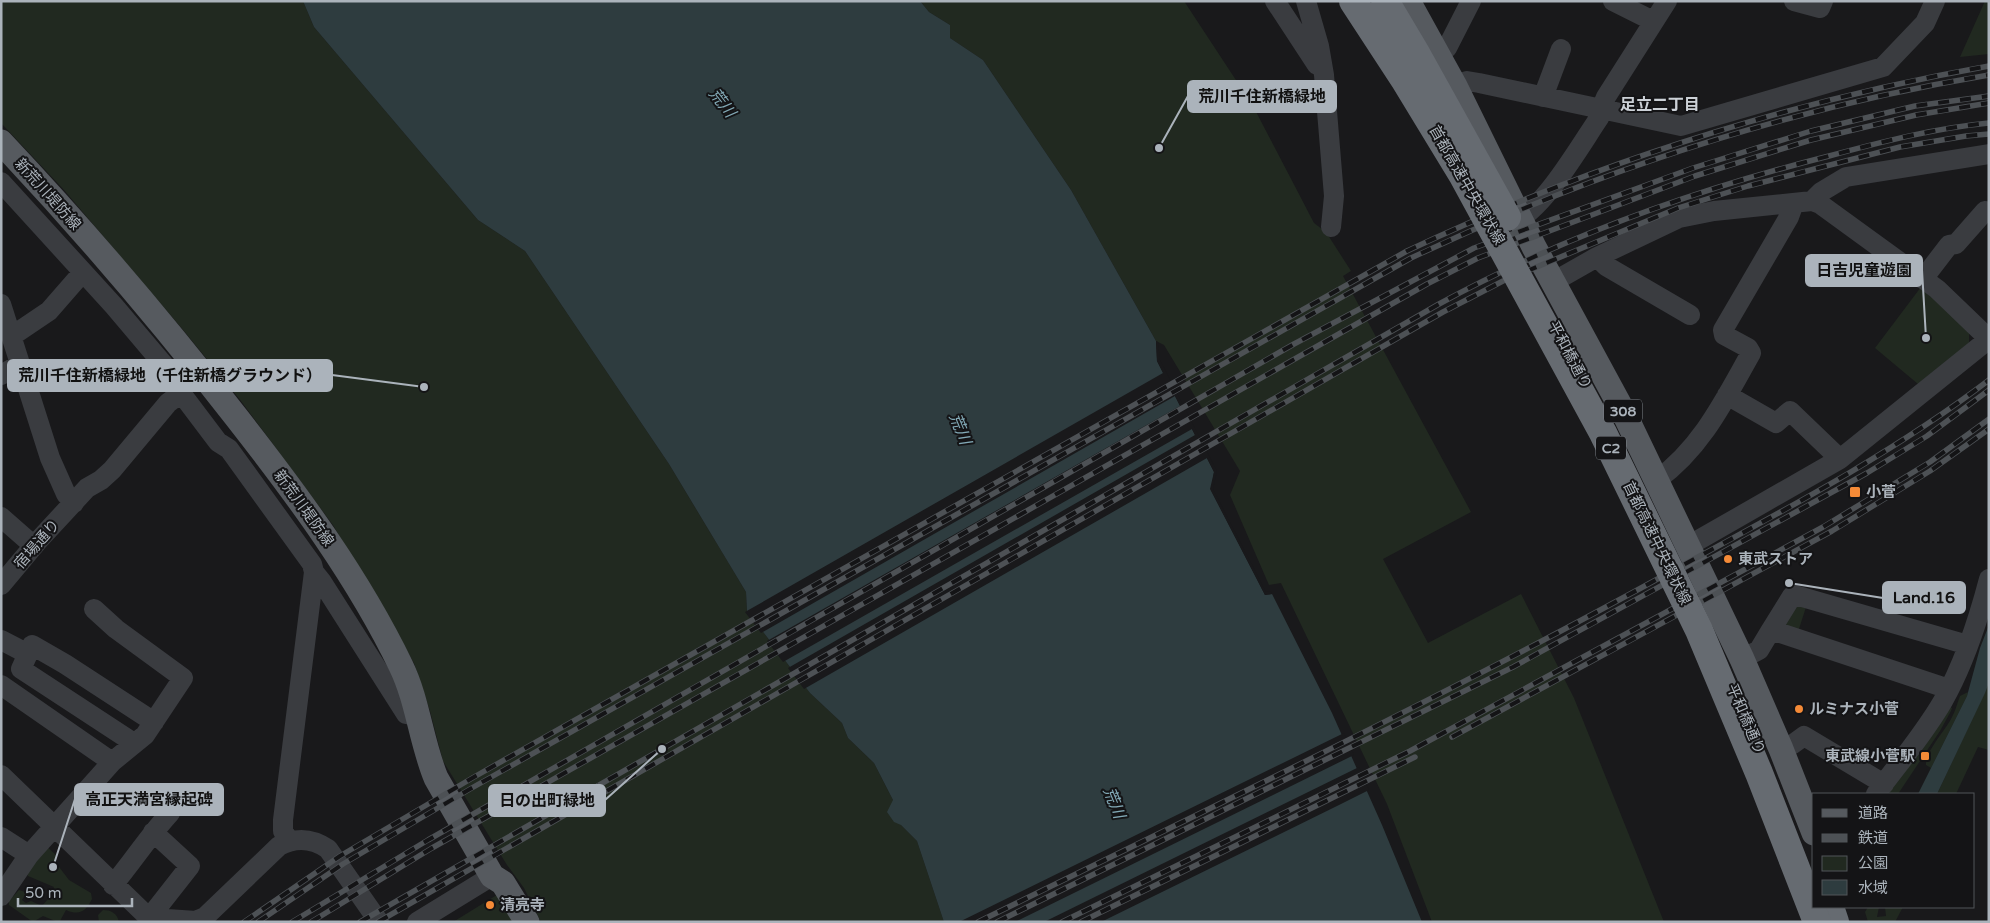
<svg xmlns="http://www.w3.org/2000/svg" width="1990" height="923" viewBox="0 0 1990 923" font-family="'Varela Round','Noto Sans JP',sans-serif">
<rect width="100%" height="100%" fill="#19191b"/>
<path fill="#212920" d="M1 1H303L314 27 478 220 525 251 669 464 746 592 747 611 810 693 842 723 848 738 874 763 893 800 901 825 917 841 944 922H541L524 888 507 865 443 761 430 711 414 663 333 525 241 401 184 331 64 190 1 123Z
M920 1H1184L1253 106 1314 223 1326 232 1351 271 1343 276 1471 512 1383 559 1428 643 1521 594 1574 698 1664 922H1432L1387 804 1281 583 1269 585 1230 495 1240 471 1164 345 1156 341 1071 190 983 60 950 38V25L929 12Z
M1985 1H1989V54L1960 57Z
M1921 287 1969 332V343L1918 384 1875 348Z
M1795 597 1808 601 1797 635 1776 628Z
M1989 683V750L1978 747 1956 794H1937Z
M1968 692 1967 696 1931 768 1926 765C1925 752 1944 732 1951 719 1955 712 1957 704 1960 696Z
M1950 707 1952 708 1951 711 1940 731 1898 794H1886Z
M45 845 56 855V863L69 880 91 893 92 899C86 911 80 916 66 910L60 921 58 922 43 916 33 922 9 905V901L19 890 25 892V895L22 900 26 903 31 901 42 906 49 898 54 887 28 876 26 871Z
M500 893 516 922H453Z
M1868 907H1879L1877 917 1886 916 1885 907H1903L1895 922H1868L1865 912Z
M103 910C111 910 117 913 119 922H99L98 915Z"/>
<path fill="#2e3c3f" d="M303 1H920L929 12 950 25V38L983 60 1071 190 1156 341 1157 361 1214 472 1211 490 1265 595 1272 594 1332 713 1382 825 1422 922H944L917 841 901 825 894 822 887 812 893 800 874 763 848 738 842 723 810 693 747 611 746 592 669 464 525 251 478 220 314 27Z
M1989 625V683L1985 693 1937 794H1918L1967 696 1980 648Z"/>
<path fill="#19191b" d="M1156 341 1158 342 1160 360 1217 471 1213 489 1266 592 1271 591 1272 594 1265 595 1210 489 1214 472 1207 458 804 689 788 668 1195 435 1192 429 783 662 767 641 1180 406 1175 396 761 633 745 612 1163 373 1157 361Z
M1344 733 1354 755 1015 922H959Z
M1359 767 1369 790 1339 805 1101 922H1044Z"/>
<g fill="none" stroke-linecap="round" stroke-linejoin="round">
<path stroke="#3a3c40" stroke-width="20" d="M1275 1 1317 65
M1306 1 1319 46 1324 75 1334 196 1331 227
M1613 1 1653 21
M1794 1 1820 8 1823 1
M1437 53 1447 48 1471 1
M1455 86 1467 81 1479 83 1681 126 1883 67 1925 23 1935 1
M1543 97 1561 49
M1 182 114 306 169 371 181 393 218 442 229 449 312 564 314 572 283 820V831L289 841
M1812 201 1821 192 1846 177 1989 154
M1519 219C1547 203 1580 146 1599 118L1601 109 1606 97 1667 1
M1597 257 1606 266 1690 315
M1923 279 1949 245 1956 244 1985 211
M1553 282 1597 257 1679 218 1714 211 1812 201 1820 204 1937 289 1989 339
M1 304 50 458 66 494 74 503
M12 336 49 311 83 272
M1 375 20 364
M1840 459 1989 339
M1657 480C1702 447 1724 401 1751 353L1748 348 1724 335 1723 330 1789 217 1794 203
M1 517 34 546
M1688 546 1840 459 1790 411 1776 423 1727 395
M314 572 322 582 406 714 417 716
M1 585 37 542 87 488 101 480 112 470 168 403 181 393
M1 640 28 654
M1742 659 1759 650 1771 630
M1 685 112 762
M1949 689 1771 630 1792 596 1795 595 1968 645
M134 743 21 669 32 645 65 664 154 722
M1781 749 1793 744 1804 736 1884 784
M1 775 147 916 152 918 196 921 205 917 279 846C296 837 312 838 328 849L379 922
M1876 794C1899 763 1924 734 1943 701 1964 664 1978 621 1989 579
M1 837 29 855
M113 885C133 861 149 836 170 813
M1 896 29 855 112 762 145 735 183 678 116 629 94 609
M150 917 190 866 153 832
M417 922 492 876"/>
<path stroke="#565a5f" stroke-width="25" d="M1408 1 1455 86 1534 247 1624 413 1742 659 1781 749 1814 833
M1 142C84 230 163 323 237 418 298 496 358 577 401 666 418 701 421 742 436 778L492 876 503 883 527 922"/>
<path stroke="#666b71" stroke-width="28" d="M1830 907 1835 922"/>
<g stroke="#4d5155" stroke-width="5.5">
<path id="rail" d="M1452 737 1832 531 1930 471 1989 429
M244 922 340 856 474 777 1407 251C1592 164 1787 102 1989 66
M258 922 343 864 470 789 1411 258C1594 172 1789 108 1989 75
M292 922 428 840 1294 344 1474 248 1693 168 1811 131 1915 106 1989 96
M311 922 432 848 1427 284 1478 258 1695 176 1811 140 1916 115 1989 103
M360 922 1439 304C1562 237 1694 190 1829 156 1881 142 1935 128 1989 123
M378 922 1443 312 1503 281 1678 208 1748 186 1900 147 1966 136 1989 134
M978 922C1208 809 1439 699 1663 576 1775 515 1888 457 1989 380
M997 922 1513 667 1867 473 1927 436 1989 390
M1062 922 1410 751 1550 675 1823 527 1930 462 1989 419
M1081 922 1415 757"/>
</g>
<use href="#rail" stroke="#141416" stroke-width="4" stroke-dasharray="11" stroke-linecap="butt"/>
<path stroke="#666b71" stroke-width="28" d="M1353 1 1404 79 1463 176 1603 433 1699 630 1759 773 1817 922
M1385 1 1417 55 1507 217"/>
</g>
<g fill="#f48a37" stroke="#141416" stroke-width="2">
<rect x="1849" y="486" width="12" height="12" rx="2.5"/>
<circle cx="1728" cy="559" r="5"/>
<circle cx="1799" cy="709" r="5"/>
<rect x="1920" y="751" width="10" height="10" rx="2.5"/>
<circle cx="490" cy="905" r="5"/>
</g>
<g text-anchor="middle" dominant-baseline="central" stroke-width="4" stroke-linejoin="round" paint-order="stroke">
<g fill="#141416" stroke="#7e838a" stroke-width="1">
<rect x="1604" y="399.5" width="38" height="23" rx="4"/>
<rect x="1596" y="436.5" width="30" height="23" rx="4"/>
</g>
<g font-size="14" font-weight="bold" fill="#abb3bb">
<text x="1623" y="411">308</text>
<text x="1611" y="448">C2</text>
</g>
<g font-size="15" fill="#abb3bb" stroke="#141416">
<text transform="translate(1467 185) rotate(60)">首都高速中央環状線</text>
<text transform="translate(48 194) rotate(48)">新荒川堤防線</text>
<text transform="translate(1570 355) rotate(62)">平和橋通り</text>
<text transform="translate(304 508) rotate(54)">新荒川堤防線</text>
<text transform="translate(1657 543) rotate(64)">首都高速中央環状線</text>
<text transform="translate(37 544) rotate(-49)">宿場通り</text>
<text transform="translate(1746 719) rotate(67)">平和橋通り</text>
</g>
<g font-size="15" font-weight="bold" fill="#abb3bb" stroke="#141416" text-anchor="start">
<text x="1866" y="492">小菅</text>
<text x="1738" y="559">東武ストア</text>
<text x="1809" y="709">ルミナス小菅</text>
<text x="1915" y="756" text-anchor="end">東武線小菅駅</text>
<text x="500" y="905">清亮寺</text>
</g>
<g font-size="16" font-style="italic" fill="#82a9b6" stroke="#141416">
<text transform="translate(722 103) rotate(52)">荒川</text>
<text transform="translate(960 429) rotate(68)">荒川</text>
<text transform="translate(1114 803) rotate(68)">荒川</text>
</g>
<g font-size="16" font-weight="bold" fill="#ccd1d7" stroke="#141416">
<text x="1660" y="105">足立二丁目</text>
</g>
</g>
<path fill="none" stroke="#abb3bb" stroke-width="2" d="M1159 148L1188 96M1926 338L1922 270M424 387L332 375M1789 583L1883 598M53 867L75 799M662 749L605 800"/>
<g fill="#abb3bb" stroke="#141416" stroke-width="2">
<circle cx="1159" cy="148" r="5"/>
<circle cx="1926" cy="338" r="5"/>
<circle cx="424" cy="387" r="5"/>
<circle cx="1789" cy="583" r="5"/>
<circle cx="53" cy="867" r="5"/>
<circle cx="662" cy="749" r="5"/>
</g>
<g fill="#abb3bb" stroke="#abb3bb" stroke-width="2">
<rect x="1188" y="81" width="148" height="31" rx="5"/>
<rect x="1806" y="255" width="116" height="31" rx="5"/>
<rect x="8" y="360" width="324" height="31" rx="5"/>
<rect x="1883" y="582" width="82" height="31" rx="5"/>
<rect x="75" y="784" width="148" height="31" rx="5"/>
<rect x="489" y="785" width="116" height="31" rx="5"/>
</g>
<g font-size="16" text-anchor="middle" font-weight="bold" fill="#111">
<text x="1262" y="102">荒川千住新橋緑地</text>
<text x="1864" y="276">日吉児童遊園</text>
<text x="170" y="381">荒川千住新橋緑地（千住新橋グラウンド）</text>
<text x="1924" y="603">Land.16</text>
<text x="149" y="805">高正天満宮縁起碑</text>
<text x="547" y="806">日の出町緑地</text>
</g>
<rect width="1990" height="923" fill="none" stroke="#abb3bb" stroke-width="5"/>
<rect x="1812" y="793" width="162" height="115" fill="#141416" stroke="#505458"/>
<rect x="1822" y="809" width="25" height="8" fill="#565a5f" stroke="#505458"/>
<text x="1858" y="818" font-size="15" fill="#abb3bb">道路</text>
<rect x="1822" y="834" width="25" height="8" fill="#4d5155" stroke="#505458"/>
<text x="1858" y="843" font-size="15" fill="#abb3bb">鉄道</text>
<rect x="1822" y="856" width="25" height="15" fill="#212920" stroke="#505458"/>
<text x="1858" y="868" font-size="15" fill="#abb3bb">公園</text>
<rect x="1822" y="880" width="25" height="15" fill="#2e3c3f" stroke="#505458"/>
<text x="1858" y="893" font-size="15" fill="#abb3bb">水域</text>
<path d="M18 898v8h114v-8" fill="none" stroke="#abb3bb" stroke-width="2.5"/>
<text x="25" y="898" font-size="15" fill="#abb3bb" stroke="#141416" stroke-width="4" paint-order="stroke">50 m</text>
</svg>
